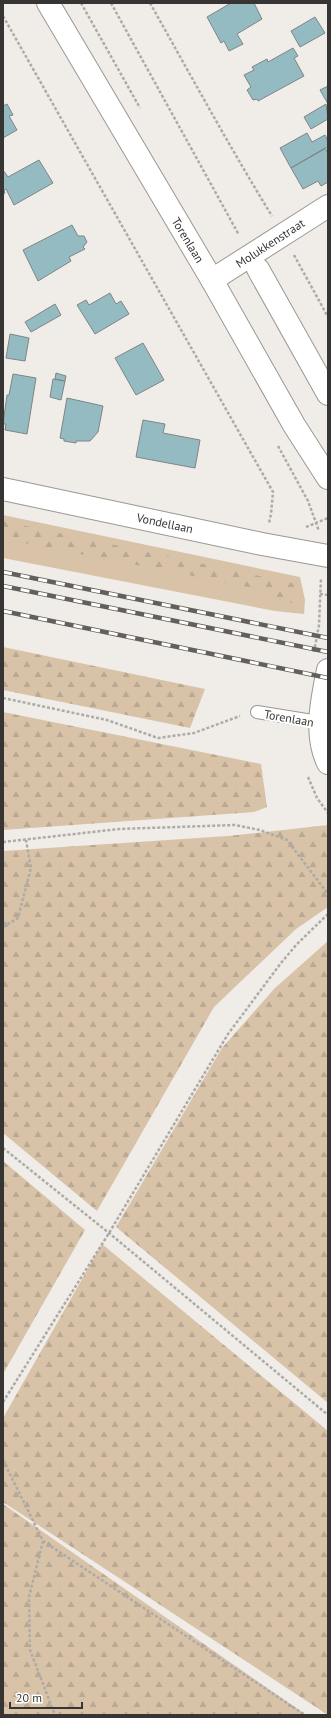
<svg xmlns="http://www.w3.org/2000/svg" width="331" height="1718" viewBox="0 0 331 1718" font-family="'PT Sans',sans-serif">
<defs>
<pattern id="forest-firs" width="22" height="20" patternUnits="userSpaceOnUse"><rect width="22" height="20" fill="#d8c3a9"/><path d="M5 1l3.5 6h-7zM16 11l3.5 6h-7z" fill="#baa892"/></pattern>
</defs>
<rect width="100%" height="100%" fill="#f0ece7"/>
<path fill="#d8c3a9" d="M3 515 300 577 305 600 304 614 275 611 3 558Z"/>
<path fill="url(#forest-firs)" d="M3 521 297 584 299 606 249 587 3 539Z
M3 647 205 689 190 728 3 690Z
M3 712 261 764 267 807 254 812 3 830Z
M328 825V907L296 929 214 1007 97 1211 3 1133V851L228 836Z
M328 941V1403L116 1227 222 1048 275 988Z
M3 1161 85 1230 3 1374Z
M102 1244 328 1431V1715L3 1502V1418Z
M3 1504 306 1715H3Z"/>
<path fill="#94bbc1" stroke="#7f8586" d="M231 3H254L262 19 237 34 243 44 229 51 224 41 221 43 207 17Z
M315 17 325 33 300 47 291 31Z
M293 48 298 56 294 58 304 76 258 101 257 99 253 100 247 90 251 87 244 75 254 70 252 67 267 59 268 62Z
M328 86V104L320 90Z
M7 104 13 115 9 116 17 130 3 138V106Z
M326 104 328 119 311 129 304 117Z
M307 133 312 142 325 135 328 141V147L291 168 280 148Z
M325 148 328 153V182L321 186 318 181 303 189 291 168Z
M39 160 53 183 14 205 6 189 4 190 5 193 3 194V170L8 177Z
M72 225 78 236H84L87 242 83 247 85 249 69 257 71 261 38 281 23 250Z
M110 293 116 304 121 301 129 314 95 334 77 305 86 300 89 305Z
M55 304 61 315 31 332 25 322Z
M10 334 29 338 25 361 6 358Z
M143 343 164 380 136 395 115 358Z
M56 373 66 376 65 381 55 379Z
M13 374 36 378 27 434 5 430 6 424H3L7 395H9Z
M53 379 65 381 61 400 50 397Z
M67 398 103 406 98 432 90 441H76V443L64 441V439L60 438Z
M143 420 165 424 163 433 200 440 195 468 136 457Z"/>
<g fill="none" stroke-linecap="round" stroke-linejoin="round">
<g stroke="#9b9894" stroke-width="14">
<path id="lane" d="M257 712 325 723"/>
</g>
<g stroke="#9b9894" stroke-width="24">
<path id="street" d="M258 269 328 394
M212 280 328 206"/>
</g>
<g stroke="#9b9894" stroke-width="24">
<path id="secondary" d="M48 3 212 280 294 425 328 478
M3 489 262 544 328 556
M328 670C322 699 314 735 328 763"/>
</g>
<path stroke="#aeaba7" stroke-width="2.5" stroke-dasharray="3 2" stroke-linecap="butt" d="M81 3 140 108
M111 3 239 235
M150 3C190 74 229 146 272 216
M3 16 273 492 271 514 269 523
M294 255 328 317
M278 446 308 501 319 531
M306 527 328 518
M320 594 328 595
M314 652 319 625 321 578
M3 698 107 720 158 738 194 733 240 716
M308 777 317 798 328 813
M3 842 119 829 235 825 260 830 287 840 328 894
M3 927 18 918 31 868 26 840
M3 1148 109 1233 328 1415
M3 1402 109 1233 228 1034 281 963 297 944 328 914
M3 1460 43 1541 305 1715
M43 1541 29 1597 30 1650 55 1715"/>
<use href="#lane" stroke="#fff" stroke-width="12"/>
<use href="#street" stroke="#fff" stroke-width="22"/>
<use href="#secondary" stroke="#fff" stroke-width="22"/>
<g stroke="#62605d" stroke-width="4.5">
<path id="rail" d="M3 572 328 638
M3 586 328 652
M3 611 328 678"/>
</g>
<use href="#rail" stroke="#fff" stroke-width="3" stroke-dasharray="9" stroke-linecap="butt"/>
</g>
<g text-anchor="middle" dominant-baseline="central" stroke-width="4" stroke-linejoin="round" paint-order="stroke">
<g font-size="12" fill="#363533" stroke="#fff">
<text transform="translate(188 240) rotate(59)">Torenlaan</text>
<text transform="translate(270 243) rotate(-33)">Molukkenstraat</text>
<text transform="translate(165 523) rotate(12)">Vondellaan</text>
<text transform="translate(289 718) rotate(10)">Torenlaan</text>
</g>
</g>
<rect width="331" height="1718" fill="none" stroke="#363533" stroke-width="8"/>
<path d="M10 1702v6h72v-6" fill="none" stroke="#363533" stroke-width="2"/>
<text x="16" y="1702" font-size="12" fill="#363533" stroke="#ffffff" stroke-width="3" paint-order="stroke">20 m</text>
</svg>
